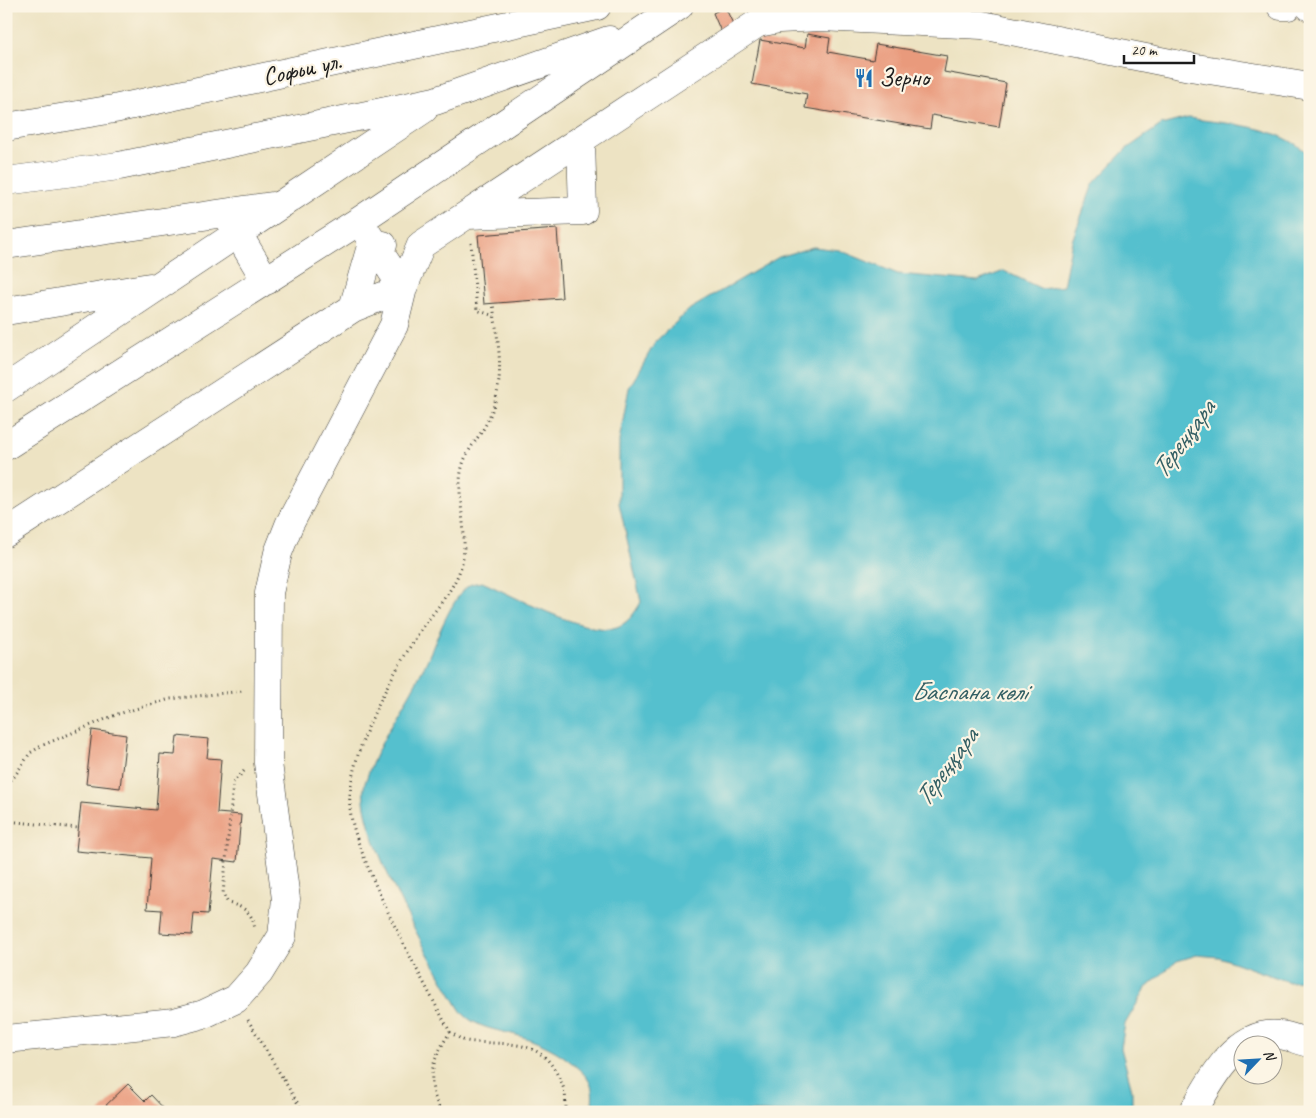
<svg xmlns="http://www.w3.org/2000/svg" width="1316" height="1118" viewBox="0 0 1316 1118" font-family="Caveat,sans-serif">
<rect width="100%" height="100%" fill="#fcf5e5"/>
<filter id="ink" filterUnits="userSpaceOnUse"><feTurbulence type="fractalNoise" baseFrequency=".02" numOctaves="2"/><feDisplacementMap in="SourceGraphic" scale="10" xChannelSelector="R" yChannelSelector="G"/><feConvolveMatrix kernelMatrix="1 2 1 2 8 2 1 2 1" color-interpolation-filters="sRGB"/></filter>
<filter id="wash" filterUnits="userSpaceOnUse"><feTurbulence type="fractalNoise" baseFrequency=".0096" numOctaves="4" result="noise"/><feDisplacementMap in="SourceGraphic" scale="20" xChannelSelector="R" yChannelSelector="G"/><feGaussianBlur stdDeviation="1.12" result="paint"/><feColorMatrix in="noise" values="0 0 0 0 0 0 0 0 0 0 0 0 0 0 0 0 0 1.4 0 .05"/><feComposite in="paint" operator="in"/></filter>
<g filter="url(#wash)">
<rect width="100%" height="100%" fill="#ede3c3"/>
<path fill="#54c0ce" stroke="#386e75" d="M1188 118C1232 125 1275 124 1310 155V980L1289 982 1219 957 1197 955 1177 961 1146 988 1125 1024 1121 1048 1132 1090V1112H591C595 1086 592 1080 572 1063 558 1051 541 1043 523 1037 502 1030 471 1029 459 1008 435 968 352 825 365 783 378 740 406 705 425 665 435 644 450 600 468 586 471 583 478 583 482 582 512 595 583 634 613 628 626 626 635 613 641 602L619 503V441L629 388 656 341 690 309 779 257 813 247 839 250 898 274 978 281 1004 271 1042 289 1063 286 1072 241 1093 184 1125 150 1161 125Z"/>
<g id="blocks">
<path fill="#e99a7c" d="M725 7 735 28 722 34 713 13Z
M807 34 830 38 828 52 873 60 876 44 947 56 944 72 1006 83 999 127 932 115 930 129 805 108 807 94 752 84 760 40 805 48Z
M557 229 562 298 484 304 478 235Z
M92 730 126 735 120 788 86 784Z
M177 736 209 739 207 758 221 759 217 813 241 815 237 862 213 859 208 914 194 913 192 935 160 933 162 910 147 909 151 858 76 851 81 803 156 810 160 754 175 755Z
M128 1084 145 1101 151 1095 167 1112H99Z"/>
</g>
</g>
<g filter="url(#ink)">
<use href="#blocks" fill-opacity="0" stroke="#3b3a35" stroke-width="1"/>
<g fill="none" stroke-linecap="round" stroke-linejoin="round">
<g stroke="#3b3a35" stroke-width="29">
<path id="minor" d="M1281 6H1288
M6 127 114 109 597 6
M6 181 119 166 435 101 609 40
M468 215 583 211 581 141
M228 217 266 281
M6 245 272 206
M353 308 372 243 383 245
M6 311 150 287
M6 388 424 109
M6 446 359 221 679 6
M6 533 353 308 403 288 421 245 758 23 779 19 821 17 982 25 1190 67 1310 86
M6 1039 174 1022 204 1014 236 999 259 973 282 936 286 899 268 763 269 593 278 553 289 525 394 325 403 288 359 221
M1193 1112C1210 1081 1237 1029 1280 1035 1290 1036 1300 1041 1310 1043"/>
</g>
<g stroke="#3b3a35" stroke-width="29">
<path id="major" d="M1309 6 1310 7"/>
</g>
<path stroke="#3b3a35" stroke-width="3" stroke-dasharray="1 4" stroke-linecap="butt" d="M471 243 477 310 494 316
M244 771 233 783 223 894 228 903C245 907 253 913 255 930
M6 783 14 777 30 753 43 745 118 714 170 699 243 691
M6 821 78 828
M248 1020 303 1112
M450 1032C455 1035 461 1040 466 1041 500 1046 537 1036 556 1072 565 1089 566 1092 566 1112
M441 1112C425 1079 431 1062 450 1032 422 979 393 927 370 872 362 852 352 830 350 808 346 756 392 673 421 630 434 611 454 590 461 567 470 534 456 501 461 472 465 449 479 440 488 420 507 380 498 346 493 304"/>
<use href="#minor" stroke="#fff" stroke-width="28"/>
<use href="#major" stroke="#fff" stroke-width="28"/>
</g>
</g>
<defs>
<g id="restaurant-bare" transform="scale(1.5)"><path d="M-5-6h1v4h1v-4h1v4h1v-4h1v5L-1.5 .5V6h-2V.5L-5-1ZM5-6V6H3V1.5H1.5Q1.5-4 5-6Z" fill="#1f6fb2" stroke="#fcf5e5" stroke-width="2.5" paint-order="stroke"/></g>
</defs>
<g fill-rule="evenodd">
<use href="#restaurant-bare" x="864" y="78"/>
</g>
<g text-anchor="middle" dominant-baseline="central" stroke-width="4.5" stroke-linejoin="round" paint-order="stroke">
<g font-size="25" fill="#1c1c1c" stroke="#fcf5e5">
<text transform="translate(302 69) rotate(-12)">Софьи ул.</text>
</g>
<g font-size="25" fill="#1c1c1c" stroke="#fcf5e5" text-anchor="start">
<text x="879" y="78">Зерно</text>
</g>
<g font-size="26" font-style="italic" fill="#325e63" stroke="#fcf5e5">
<text transform="translate(1183 439) rotate(-54)">Тереңқара</text>
<text x="969" y="691">Баспана көлі</text>
<text transform="translate(946 767) rotate(-54)">Тереңқара</text>
</g>
</g>
<rect width="1316" height="1118" fill="none" stroke="#fcf5e5" stroke-width="25"/>
<g transform="translate(1258 1060) rotate(65)"><circle r="24" fill="#fcf5e5" stroke="#a29e95"/>
<path d="M0-4L9 19L0 12L-9 19Z" fill="#1f6fb2"/>
<text y="-8" font-size="14" font-weight="bold" text-anchor="middle" fill="#1c1c1c">N</text>
</g>
<path d="M1124 55v8h70v-8" fill="none" stroke="#1c1c1c" stroke-width="2.5"/>
<text x="1131" y="55" font-size="15" fill="#1c1c1c" stroke="#fcf5e5" stroke-width="4" paint-order="stroke">20 m</text>
</svg>
